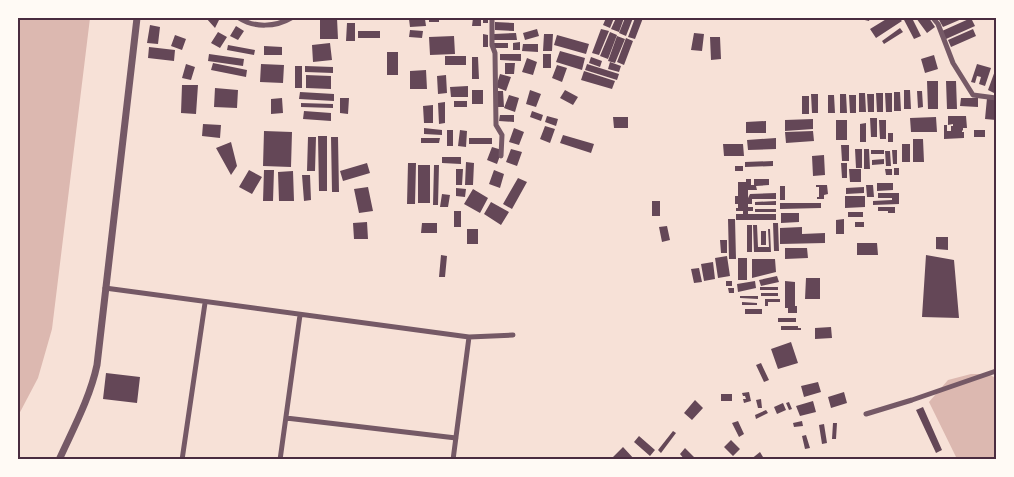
<svg xmlns="http://www.w3.org/2000/svg" width="1014" height="477" viewBox="0 0 1014 477" font-family="Figtree,sans-serif">
<rect width="100%" height="100%" fill="#f7e1d7"/>
<path fill="#dcb8b0" d="M18 18H90L52 329 38 378 18 416Z
M971 374H988L996 378V459H957L929 402 948 380Z"/>
<path fill="#644757" d="M206 18H220L215 28Z
M320 18H337L338 39H320Z
M429 18H439V22H429Z
M473 18H481V26H472Z
M483 18H488V23H483Z
M497 18H514V20L497 19Z
M606 18H614L610 28 603 25Z
M616 18H624L619 32 611 29Z
M625 18H633L626 36 619 33Z
M635 18H643L635 39 628 37Z
M856 18H870L869 21Z
M888 18H899L902 21 876 38 870 29Z
M903 18H912L921 36 914 39Z
M916 18H929L935 27 927 33Z
M938 18H964L943 27Z
M971 18 975 26 946 39 942 31Z
M409 19H425L426 26 410 27Z
M495 22 514 23V31L495 30Z
M347 23H355V41H346Z
M150 25 160 27 158 44 147 43Z
M236 26 244 31 238 40 230 36Z
M900 28 903 32 884 44 882 41Z
M537 29 539 36 525 40 523 33Z
M601 29 609 31 599 55 592 53Z
M973 29 976 36 951 47 948 40Z
M410 30 423 31 422 38 409 37Z
M358 31H380V38H358Z
M218 32 227 37 220 48 211 43Z
M610 32 617 35 608 59 600 56Z
M516 33 517 40H494V34Z
M694 33 704 34 702 51 691 50Z
M483 34 488 35V47H483Z
M544 34H553L552 51H543Z
M175 35 186 39 182 50 171 46Z
M557 35 589 44 586 54 554 45Z
M454 36 455 54 430 55 429 37Z
M617 36 625 39 615 63 608 61Z
M710 37H720L721 59 711 60Z
M626 38 633 41 624 65 617 62Z
M520 42V50H513V43Z
M330 43 332 60 313 62 312 45Z
M494 43H508V48H494Z
M523 44H538V52L522 51Z
M228 45 255 50 254 55 227 50Z
M264 46 282 47V55H264Z
M149 47 175 50 174 61 148 58Z
M560 51 585 58 582 70 556 62Z
M387 52H398V75H387Z
M209 54 244 59 243 66 208 61Z
M500 54H521V61L500 60Z
M543 54H551V68H543Z
M934 55 938 69 925 73 921 59Z
M445 56H466V65H445Z
M472 57H478L479 79H472Z
M591 57 602 61 600 67 589 63Z
M527 58 537 62 533 75 522 72Z
M610 62 621 66 619 72 608 69Z
M213 63 247 70 246 77 211 70Z
M505 63H515L514 74H505Z
M186 64 195 67 191 80 182 78Z
M261 64 284 65 283 83 260 82Z
M587 64 619 74 617 80 585 70Z
M977 64 991 68 985 86 979 84 981 77 977 76 975 83 971 82Z
M557 65 567 68 562 82 552 78Z
M295 66H302V88H295Z
M305 66 333 67V73L305 72Z
M996 68V94L988 90Z
M426 70 427 89H410V71Z
M584 71 615 81 612 89 581 80Z
M500 74 511 77 506 91 496 87Z
M306 75 331 76V89L306 88Z
M446 75 447 93 438 94 437 76Z
M927 81H938V109H928Z
M946 81H956L957 109H947Z
M182 85H198L196 114 181 113Z
M468 86V97H451L450 87Z
M215 88 238 90 237 108 214 107Z
M472 90H483V104H472Z
M530 90 541 94 536 107 526 104Z
M565 90 578 97 573 105 560 98Z
M904 90H910L911 109H904Z
M498 91H503L504 107H498Z
M917 91H922L923 107 918 108Z
M300 92 334 94V101L299 99Z
M894 92H900L901 111H894Z
M859 93H865L866 112H859Z
M876 93H883V112H877Z
M885 93H892V112H886Z
M811 94H818V113H812Z
M840 94H846L847 113H840Z
M867 94H874V112H868Z
M509 95 519 98 515 112 504 108Z
M828 95H834L835 113H828Z
M849 95H856V113H850Z
M802 96H809V114H802Z
M282 98 283 113 271 114V99Z
M340 98H349L348 114 340 113Z
M961 98H978V107L960 106Z
M987 98 996 99V120L985 119Z
M454 101H467V107H454Z
M445 102V123L439 124 438 103Z
M301 103 333 104V108L301 107Z
M433 105V123H424L423 106Z
M304 111 331 113V121L303 119Z
M532 111 543 115 541 121 530 117Z
M500 115H514V122L499 121Z
M547 116 558 119 556 126 545 122Z
M948 116H966L967 128H963V130L962 131V132H964V138L944 139V125H947V131H951V126H953V124L948 125Z
M613 117H628V128H614Z
M936 117 937 132H911L910 118Z
M870 118H877V137H871Z
M813 119V129L785 131V120Z
M836 120H847V140H836Z
M879 120H886V139H880Z
M766 121V133H746V122Z
M866 123V142H860V124Z
M203 124 221 125 220 138 202 136Z
M545 126 555 129 550 143 540 139Z
M424 128 442 130V135L424 134Z
M514 128 524 132 519 145 509 142Z
M447 130H453V146H447Z
M460 130 467 131 466 147 458 146Z
M974 130H985V137H974Z
M264 131 292 132 291 167 263 166Z
M813 131 814 141 786 143 785 132Z
M888 133H893V142H888Z
M563 135 594 144 591 153 560 143Z
M318 136H327V191H319Z
M308 137H316L315 171H307Z
M331 137H338L339 192H332Z
M421 138H440L439 143H421Z
M469 138H492V144H469Z
M776 138V149L748 150 747 140Z
M913 139H923L924 162H913Z
M231 142 237 166 231 175 216 148Z
M723 144H743L744 156H724Z
M902 144H910V162H902Z
M841 145H849V161H842Z
M492 147 502 150 497 164 487 160Z
M511 149 522 152 517 166 506 162Z
M855 149H862V168H856Z
M864 149H869L870 169H864Z
M871 150H884V154H871Z
M892 150H897V164H893Z
M885 151H890L891 166H886Z
M824 155 825 175 813 176 812 156Z
M442 157H461V164L442 163Z
M884 159V164L872 165V160Z
M773 161V166L745 167V162Z
M466 162 474 163 473 185H465Z
M367 163 370 173 343 181 340 171Z
M408 163H416L415 204H407Z
M841 163H847V178H842Z
M418 165H430V203H418Z
M434 165H439L438 205H433Z
M735 166H743V171H735Z
M894 168H899V175H894Z
M456 169H463L462 185H456Z
M849 169H861V182H850Z
M885 169H892V175H886Z
M249 170 262 177 252 194 239 187Z
M264 170H274L273 201H263Z
M494 170 504 174 500 188 489 184Z
M293 171 294 201H279L278 172Z
M302 175H310L311 200 304 201Z
M518 178 527 182 512 209 503 204Z
M746 179H751V185H754V179H769V185L756 186 757 190H748V198L750 194 776 193V199H752V204H748V207H753V211H748V214H776V220H736V214H743V211H736V208H738V204H735V196H738V182H746Z
M877 183H893V190L877 191Z
M816 185H827L828 194 824 195V199H817V197H819V187H816Z
M866 185H873L874 197H867Z
M780 186H785V200H780Z
M368 187 373 211 359 213 354 189Z
M864 187V193L846 194V188Z
M456 188 466 189 465 197 456 196Z
M473 189 488 198 480 213 464 204Z
M878 193H899V204L873 205V201L892 200V198H878Z
M442 194 450 195 448 207H440Z
M845 196H865V207L845 208Z
M652 201H660V216H652Z
M776 201V205H755V202Z
M491 202 509 212 501 225 484 214Z
M780 203H821V208L780 209Z
M878 207H895V213H888V211H878Z
M755 209H776V212H755Z
M454 211H461V227H454Z
M848 212H863V217H848Z
M781 213H799V222L781 223Z
M728 219H735L736 259H729Z
M844 219V234H836V220Z
M367 222 368 239H354L353 223Z
M855 222H864V227H855Z
M422 223H437V233H421Z
M773 223H778L779 251H774Z
M747 225H752V252H747Z
M753 225H757L758 247H769L768 229H770L771 252H754Z
M667 226 670 240 662 242 659 227Z
M802 227V234L825 233V243L780 244V228Z
M467 229H478V244H467Z
M761 231H766V245H761Z
M936 237H948V250L936 249Z
M720 240H727V253H721Z
M857 243H877L878 255H857Z
M785 248H807L808 258 785 259Z
M441 255 447 256 445 277H439Z
M926 255 954 260 959 318 922 317Z
M727 256 730 276 718 278 715 258Z
M738 258H747V280H738Z
M752 259H775L776 272 752 278Z
M713 262 715 279 704 281 701 264Z
M699 268 702 282 694 283 691 269Z
M777 276 779 282 761 286 759 280Z
M806 278H820V299H805Z
M726 281H732V286H726Z
M755 281 756 288 738 292 737 284Z
M785 281 795 282V306H797V313H788V308H785Z
M760 287H778V290H760Z
M728 288H734V293H729Z
M761 293H778V296H761Z
M740 296H758V299L740 298Z
M765 299H780V302H768V306H765Z
M742 302 757 303V305H742Z
M745 309H762V314H745Z
M778 318H796V322H778Z
M781 326H798V328H801V330H781Z
M831 327 832 338 815 339V328Z
M791 342 798 363 778 369 771 349Z
M761 363 769 380 764 382 756 365Z
M106 373 140 377 137 403 103 399Z
M818 382 821 392 804 397 801 386Z
M749 392 751 401 744 403 743 399H746L745 396H743L742 393Z
M844 392 847 403 831 408 828 397Z
M721 394H732V401H721Z
M761 399 762 408H758L756 400Z
M695 400 703 408 692 420 684 413Z
M813 401 816 412 800 416 796 406Z
M789 402 792 409 789 410 786 403Z
M783 403 786 410 777 414 774 407Z
M923 407 942 450 936 453 916 410Z
M766 410 768 413 756 419 755 415Z
M738 421 744 434 739 437 732 423Z
M802 421 803 426 794 427 793 423Z
M833 423H837L836 439H832Z
M824 424 827 443 822 444 819 425Z
M673 431 676 433 661 453 658 450Z
M806 435 810 448 805 449 802 436Z
M639 436 655 450 650 456 634 442Z
M731 440 740 449 733 456 724 447Z
M623 447 635 460H610Z
M685 448 697 460H685L680 454Z
M760 452 763 457 759 460H750Z"/>
<g fill="none" stroke-linecap="round" stroke-linejoin="round">
<path stroke="#755966" stroke-width="5" d="M239 18C254 28 276 27 291 18
M492 18V45L495 53 496 125 502 135 501 156
M933 18 938 24 953 63 973 95 996 98
M105 288 469 337 513 335
M866 414 912 400 996 371
M286 418 456 438
M182 460 205 303
M280 460 300 315
M453 460 469 337"/>
<path stroke="#755966" stroke-width="7" d="M59 460C73 429 90 398 97 365L137 18"/>
</g>
<rect width="1014" height="477" fill="none" stroke="#fffaf5" stroke-width="38"/>
<rect x="19" y="19" width="976" height="439" fill="none" stroke="#4a2c40" stroke-width="2"/>
</svg>
